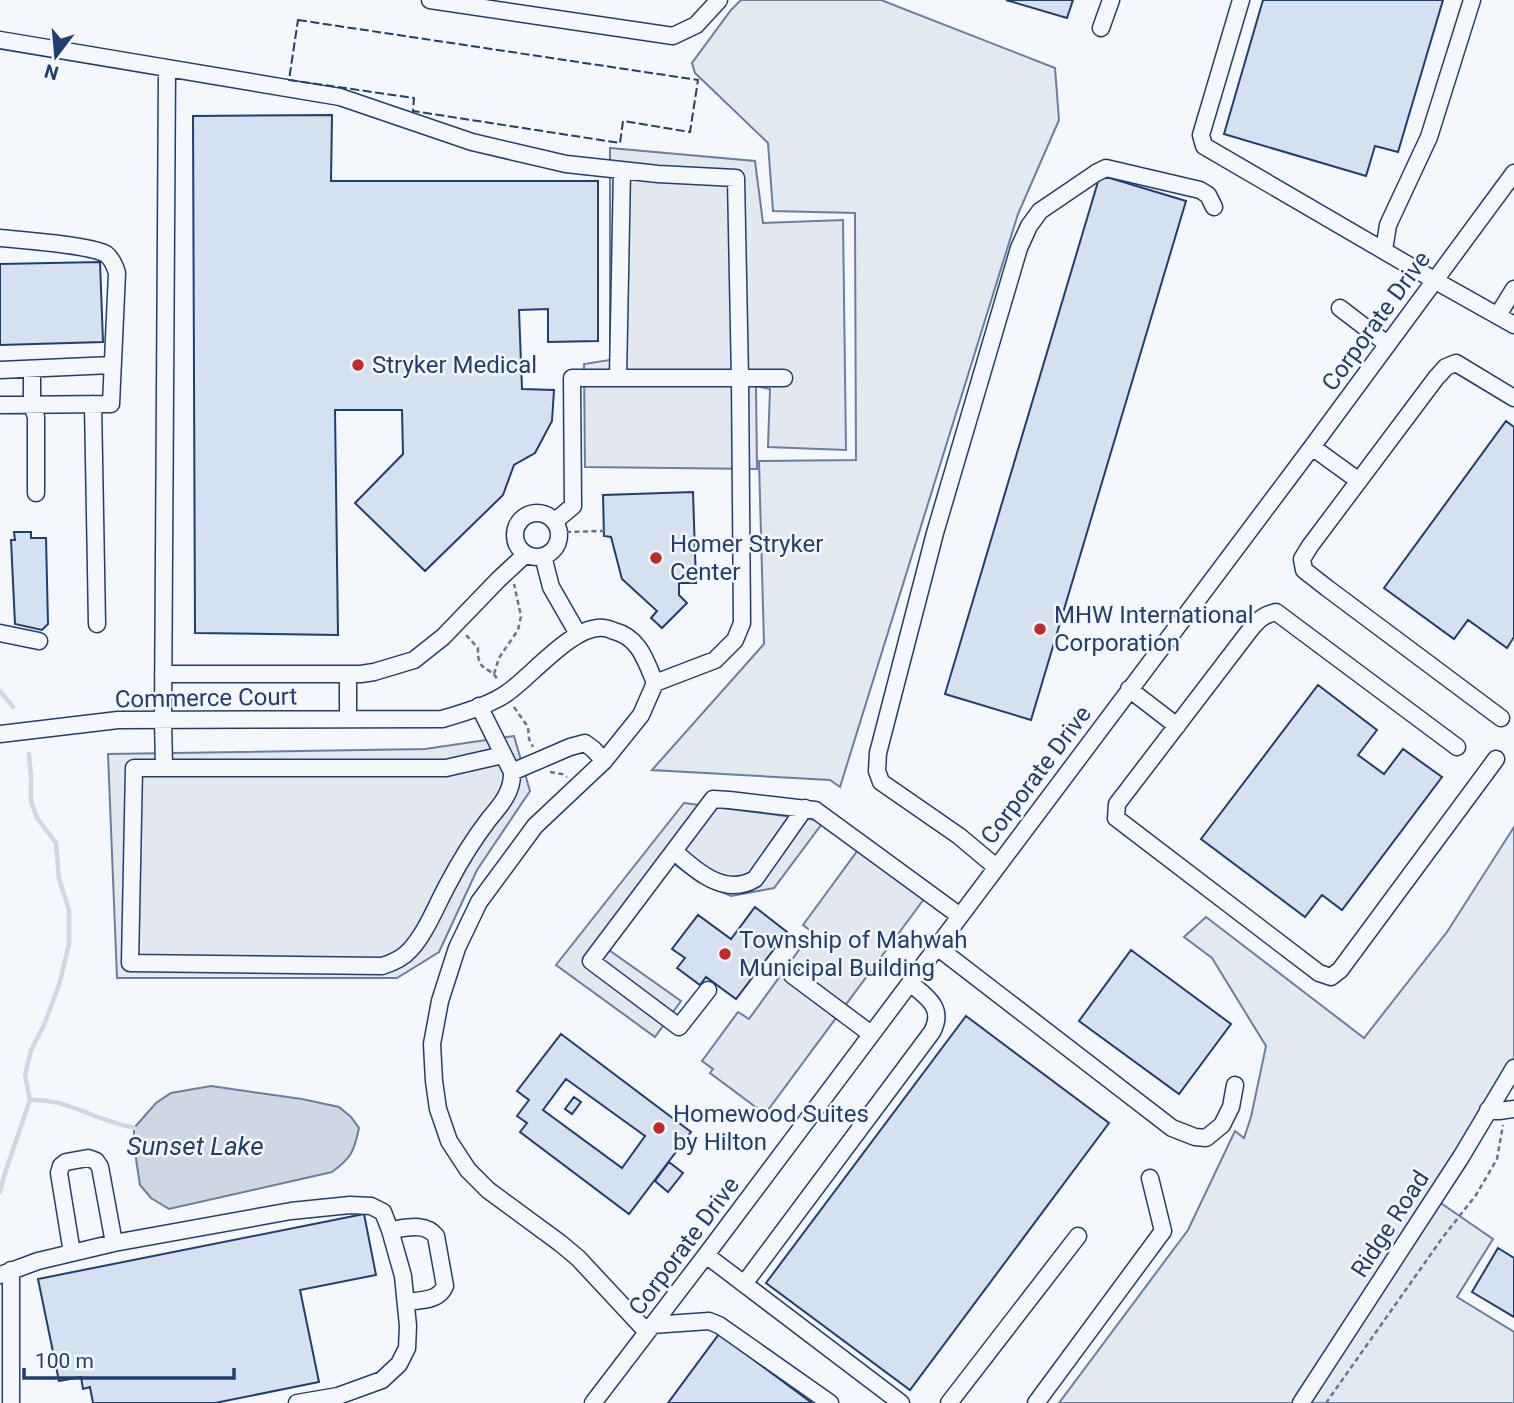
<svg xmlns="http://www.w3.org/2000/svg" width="1514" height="1403" viewBox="0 0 1514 1403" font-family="Roboto,sans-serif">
<rect width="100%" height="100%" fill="#f4f7fb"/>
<path fill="#e3e9f0" stroke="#687fa3" stroke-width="2" d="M741 0H881L1055 68 1059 120 1018 214 840 787 830 780 652 770 764 644 759 461 856 460 855 213 773 211 768 143 695 73 692 63 731 10Z
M1514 827V1062L1432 1197 1493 1239 1457 1297 1514 1332V1403H1059L1188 1230 1235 1131 1244 1138 1251 1117 1266 1046 1212 958 1184 937 1206 917 1364 1038 1447 932Z"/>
<path fill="#e3e8f0" stroke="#687fa3" stroke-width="2" d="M610 148 755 161 763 223 843 220 846 450 768 447 770 389 756 386 757 469 585 467 584 364 610 360Z
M514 736 530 791 477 870 439 952 397 978H117L108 754 425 749Z
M684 803 824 821 774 888 731 896 698 882 674 864 609 950 681 1001 655 1037 556 965Z
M858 850 924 899 765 1114 710 1073 713 1069 702 1061 738 1012 749 1019 812 932 803 925Z"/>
<path fill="#cfd7e4" stroke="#687fa3" stroke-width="2" d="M211 1086 302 1099 339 1107 351 1117 359 1128C354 1152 351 1158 332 1172L169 1209 151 1198 140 1185 134 1146V1128L156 1103 171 1093Z"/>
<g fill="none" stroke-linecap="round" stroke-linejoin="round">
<path stroke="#cfd7e4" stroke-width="4.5" d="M0 691 13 707
M29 754 31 778V801L37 818 56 843 59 879 69 910V944L60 982 44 1025 31 1050 25 1075 30 1100
M0 1192 4 1176 30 1100C51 1099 66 1105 85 1112 101 1119 118 1124 134 1128"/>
</g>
<path fill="#d5e0f0" stroke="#1d3f73" stroke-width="2" fill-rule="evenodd" d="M1006 0H1073L1067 18Z
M1263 0H1443L1398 152 1375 146 1366 176 1224 134Z
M332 115 331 181H598V341L548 342V309L519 310 522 389 554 390 552 421 535 453 514 465 503 495 425 571 355 503 403 454 402 410H335L338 635 195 633 193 116Z
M1100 175 1186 201 1031 720 945 694Z
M100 262 103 342 0 345V264Z
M1506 421 1514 427V637L1507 648 1468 620 1454 639 1384 588Z
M693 492 696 583H679V595L687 603 662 628 651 618 657 611 622 579 611 537 604 536 603 495Z
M14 532H31V538H46L48 624 42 630 15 624 11 540H15Z
M1318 685 1377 730 1358 755 1384 774 1403 749 1442 777 1342 910 1322 895 1305 917 1201 839Z
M755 907 787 932 736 999 706 977 700 985 677 968 685 958 672 949 698 915 731 939Z
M1131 950 1231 1024 1179 1094 1079 1021Z
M966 1016 1109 1123 910 1390 766 1283Z
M561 1034 691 1132 629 1214 520 1132 527 1123 517 1116 529 1100 517 1091ZM566 1079 645 1136 622 1168 543 1110Z
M574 1097 581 1102 572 1114 565 1109Z
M669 1162 683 1173 668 1192 655 1181Z
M364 1214 376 1275 300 1290 319 1382 215 1403H93L90 1387 83 1389 81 1377 59 1381 38 1279Z
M1498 1248 1514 1258V1317L1472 1292Z
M719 1334 812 1403H668Z"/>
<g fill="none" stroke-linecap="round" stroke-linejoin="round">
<g stroke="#1d3f73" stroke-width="19">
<path id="minor" d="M430 0 673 36 696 25 719 0
M1241 0 1201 135 1204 146 1434 280 1514 325
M1101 28 1111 0
M0 40 340 97 472 142 566 164 658 174 736 178 740 379 742 623 735 640 715 660 655 683
M0 238C21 240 90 245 106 254 112 259 115 266 117 273L111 404 0 405
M1384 250 1388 225 1429 137 1472 0
M1340 308 1387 344
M1498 315 1514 289
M32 369V405L36 417V493
M0 370 112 365
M618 378 622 170
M93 404 97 624
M1312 447 1359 481
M515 535a22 22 0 1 1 44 0a22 22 0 1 1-44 0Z
M555 521 573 506 572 378H784
M543 556 551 587 578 634
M0 633 39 641
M163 674H361L374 672 414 660 443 637 499 579 526 554
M348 674V719
M1129 689 1177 726
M479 706 512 772C513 791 501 805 489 819 473 840 460 861 448 884 436 906 427 931 410 950 403 958 392 963 382 966L130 963 134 768H446L503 755
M1501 718 1327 588 1304 570 1302 559 1310 546 1436 378 1446 367 1456 363 1514 398
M0 734 118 720 442 719C460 714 492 704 507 693 531 677 573 624 604 628 607 628 611 630 614 631 639 637 646 661 655 683L641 715 604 761 535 826 479 902 457 948 440 1001 432 1044 434 1081 438 1109 449 1141 468 1170 488 1190 560 1243 578 1258 647 1332
M1457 747 1276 612C1263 615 1258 620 1250 630L1117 804 1116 818 1319 973 1331 977 1340 970 1496 759
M164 767 163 719 167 68
M512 772 570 747 585 743 593 749 604 761
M674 851C696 871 725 897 755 879L805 808
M996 867 959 836 881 782 877 771 878 753 935 533 1019 248 1029 226 1040 211 1096 173 1106 168 1200 190 1208 195 1214 207
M937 947 1172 1128 1195 1137 1206 1138 1222 1125 1231 1107 1235 1085
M792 975 871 1034
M708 990 679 1027 591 961 713 799 729 800 815 810 960 916
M1488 1110 1499 1111 1514 1109
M390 1230C406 1228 425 1222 436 1236L445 1286C439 1301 421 1300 406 1302
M72 1253 59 1173 61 1166 66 1162 88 1158 96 1161 100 1167 114 1243
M706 1255 901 1403
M0 1275 38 1261 114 1243 291 1211 350 1205 371 1206 383 1212 390 1230 403 1276 408 1326 407 1348 399 1364 382 1380 338 1396 297 1403
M744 1284 932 1032C945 1008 927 997 910 983
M652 1325 709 1321 719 1325 830 1403
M11 1403V1270
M593 1403 706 1255 1312 447 1514 173
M949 1403 1078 1236
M1036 1403 1163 1231 1150 1178
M1301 1403 1461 1157 1514 1068"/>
</g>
<path stroke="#5e769c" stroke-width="2.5" stroke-dasharray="5 3.5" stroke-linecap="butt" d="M566 532 604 531
M466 635 478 648C477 673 488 664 498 680
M494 674 499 658 518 630 521 616 514 584
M514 707 528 727 529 739 533 747
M550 772 562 774 567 777
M1326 1403 1443 1237 1476 1195 1497 1159 1503 1125"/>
<use href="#minor" stroke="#f4f7fb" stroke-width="16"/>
<path stroke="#1d3f73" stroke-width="2" stroke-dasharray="9 3.5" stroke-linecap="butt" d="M298 20 698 80 690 132 623 121 620 143 413 111 414 98 289 80Z"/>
</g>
<g fill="#c62828" stroke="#f4f7fb" stroke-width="2.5">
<circle cx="358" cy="365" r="7"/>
<circle cx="656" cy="558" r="7"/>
<circle cx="1040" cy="629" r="7"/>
<circle cx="725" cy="954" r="7"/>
<circle cx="659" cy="1128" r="7"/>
</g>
<g text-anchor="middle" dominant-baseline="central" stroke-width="5" stroke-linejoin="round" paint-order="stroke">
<g font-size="24" fill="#1d3f73" stroke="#f4f7fb">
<text transform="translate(1376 321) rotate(-54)">Corporate Drive</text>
<text transform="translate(206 698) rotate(-1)">Commerce Court</text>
<text transform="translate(1036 775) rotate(-53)">Corporate Drive</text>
<text transform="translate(1390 1224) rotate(-57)">Ridge Road</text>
<text transform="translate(684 1246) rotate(-53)">Corporate Drive</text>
</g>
<g font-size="24" fill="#1d3f73" stroke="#f4f7fb" text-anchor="start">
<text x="372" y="365">Stryker Medical</text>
<text x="670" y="544">Homer Stryker<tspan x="670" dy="28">Center</tspan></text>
<text x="1054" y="615">MHW International<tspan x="1054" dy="28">Corporation</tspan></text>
<text x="739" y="940">Township of Mahwah<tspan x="739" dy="28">Municipal Building</tspan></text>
<text x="673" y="1114">Homewood Suites<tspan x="673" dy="28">by Hilton</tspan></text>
</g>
<g font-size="26" font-style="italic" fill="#1d3f73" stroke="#f4f7fb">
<text x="195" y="1146">Sunset Lake</text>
</g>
</g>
<g transform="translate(56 56) rotate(196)" stroke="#f4f7fb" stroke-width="5" paint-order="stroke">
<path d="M0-5L12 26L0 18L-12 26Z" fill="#1d3f73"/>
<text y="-10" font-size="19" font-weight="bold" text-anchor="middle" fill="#1d3f73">N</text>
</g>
<path d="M24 1368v10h210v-10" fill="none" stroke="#1d3f73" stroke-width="3.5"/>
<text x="35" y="1368" font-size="21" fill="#1d3f73" stroke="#f4f7fb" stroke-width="5" paint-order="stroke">100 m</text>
</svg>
